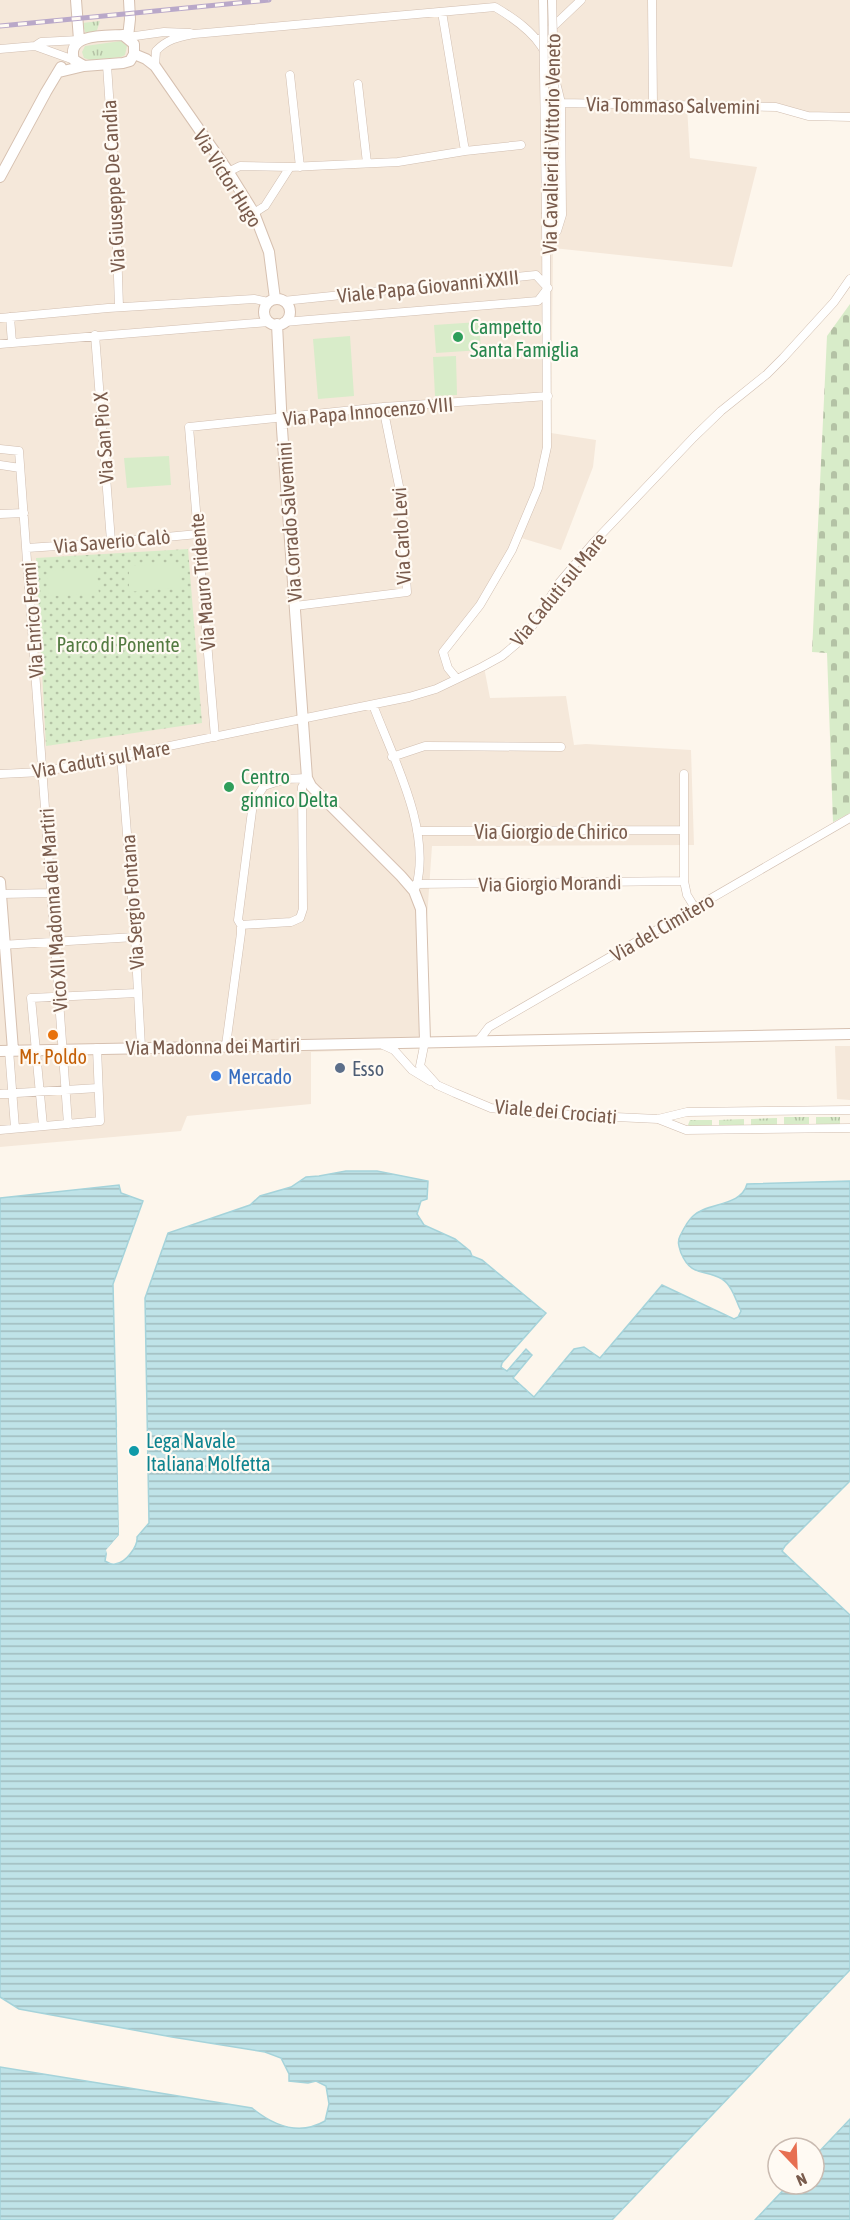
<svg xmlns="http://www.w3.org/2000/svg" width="850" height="2220" viewBox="0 0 850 2220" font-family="'Asap Condensed',sans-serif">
<defs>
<pattern id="grass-tufts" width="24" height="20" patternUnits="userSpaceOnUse" patternTransform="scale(1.5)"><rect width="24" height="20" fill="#d8ecc9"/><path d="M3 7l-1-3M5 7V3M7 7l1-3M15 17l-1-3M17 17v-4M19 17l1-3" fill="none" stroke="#b4c2a5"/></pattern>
<pattern id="cemetery-stones" width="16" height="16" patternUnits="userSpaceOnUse" patternTransform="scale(1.5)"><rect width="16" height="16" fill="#d8ecc9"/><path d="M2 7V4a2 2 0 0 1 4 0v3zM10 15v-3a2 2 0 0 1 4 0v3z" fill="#b4c2a5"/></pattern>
<pattern id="park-dots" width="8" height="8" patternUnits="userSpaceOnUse" patternTransform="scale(1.5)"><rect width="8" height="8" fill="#d8ecc9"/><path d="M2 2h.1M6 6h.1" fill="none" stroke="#b4c2a5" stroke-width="1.8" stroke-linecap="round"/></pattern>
<pattern id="water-rules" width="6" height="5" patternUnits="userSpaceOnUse" patternTransform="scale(1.5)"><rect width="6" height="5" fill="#bfe3e8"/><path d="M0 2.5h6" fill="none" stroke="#a0bbbe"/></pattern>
</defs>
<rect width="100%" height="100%" fill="#fdf6ec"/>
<path fill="#f5e8da" d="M0 0H850V118L796 114 746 101 687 106 690 158 757 167 732 267 553 248 551 433 596 440 593 467 561 550 518 537 484 598 445 653 454 679 484 667 490 698 566 696 574 745 586 744 691 750 694 845 432 846 418 1048 311 1052V1104L187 1116 181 1131 0 1147Z
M835 1046H850V1100L837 1099Z"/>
<path fill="url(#grass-tufts)" d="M100 21 96 33 86 34 82 23Z
M121 41 127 46 125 55 121 57 90 60 84 58 82 52 85 46Z
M784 1117H809V1125H784Z
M816 1117H840V1124H816Z
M777 1118V1125L751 1126V1119Z
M744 1119V1126H719V1120Z
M690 1120H712V1126H690L688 1125Z"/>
<path fill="url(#cemetery-stones)" d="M850 304V813L833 822 827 653 812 652 827 336Z"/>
<path fill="url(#park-dots)" d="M188 549 202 723 46 746 36 558Z"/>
<path fill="#d8ecc9" d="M479 322 481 350 436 353 434 325Z
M350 336 354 396 318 399 313 339Z
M456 356 457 395 435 396 433 357Z
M169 456 171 485 127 488 124 458Z
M178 563 181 587 129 592V566Z
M96 569 99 594 49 596 47 571Z"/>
<path fill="url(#water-rules)" stroke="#a5d3da" stroke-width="1.5" d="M346 1171H377L428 1181 427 1199 421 1201 417 1214 424 1225 455 1239 470 1251 472 1256 482 1260 546 1313 502 1363 501 1367 507 1371 526 1349 532 1355 513 1378 534 1397 574 1349 584 1347 600 1358 662 1285 734 1319 738 1317 741 1311C736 1301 732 1285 722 1279 704 1269 691 1277 681 1253 679 1247 677 1242 680 1236 683 1230 688 1220 693 1216 707 1202 741 1207 747 1184L850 1181V1481L785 1546 782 1551 850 1615V1970L612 2220H0V2067L252 2108C274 2126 299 2136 325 2121L329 2104 326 2086 316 2081 308 2083 289 2081V2074L281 2058 265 2052 172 2037 19 2009 0 1997V1198L119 1185 121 1193 143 1201 113 1284 119 1535C111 1544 106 1549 105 1561 109 1563 111 1565 115 1564 126 1563 138 1546 137 1537L149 1523 145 1298 168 1233 250 1205 260 1196 291 1187 306 1177 319 1176Z
M850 2119V2220H755L789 2184H814V2157Z"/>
<path fill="#fdf6ec" d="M119 1426 122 1535 109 1551 108 1558 106 1550 119 1535 117 1427Z"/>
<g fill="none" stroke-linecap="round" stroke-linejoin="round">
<g stroke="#d1beb0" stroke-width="9">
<path id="street" d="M652 0 653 105
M128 37 164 32 190 33
M540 39 581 0
M35 46 74 60
M0 49 35 46 41 42 79 40
M107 65 115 185 119 307
M155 66 156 51C167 39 179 37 194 34L495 7C542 35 549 51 561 103L776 107 808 116 850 117
M290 75 300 167
M358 84 367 163
M465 151 521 145
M228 172 240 166 290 167
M254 213 265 206 290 167 398 162 465 151 442 12
M551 234 557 231 562 215 561 103
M551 236 553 214
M283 301 536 275 548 288
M10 317 12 343
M0 318 108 308 254 299 268 302
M284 322 538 301 548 288
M95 335 111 541
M0 344 269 322
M0 449 19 451 68 1124
M0 465 20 468
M0 514 24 513
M27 548 102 543 198 534
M295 606 407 592 400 491 383 407
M457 679 448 668 443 652 480 605 512 550 538 488 547 447 546 214
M373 705C393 758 432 831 416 887
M215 737 189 427 383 407 548 396
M121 756 135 937 141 1047
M392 757 425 746 561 747
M0 774 42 772 409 697 436 689 482 667 502 656 521 640 533 625 559 583 594 542 694 437 721 411 767 374 783 358 834 302 850 279
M684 774V881L687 895 695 908
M417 831 684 830
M416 884 684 881
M0 894 53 893
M241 925 291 922 300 918 303 909 302 787 307 778
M1 945 135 937
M479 1040 489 1027 850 818
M425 1041 420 1066 437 1085 455 1093 491 1108 530 1113 658 1119 687 1112 850 1110
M226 1045 241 933V925L238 920 253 803 264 786 286 779 307 778
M383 1045 394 1050 412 1070 430 1081
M9 1050 15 1128
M0 1094 98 1088
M658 1119 686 1130 850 1128
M43 1126 31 998 137 993
M0 1130 100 1121 97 1048"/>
</g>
<g stroke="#d6c0b0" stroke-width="12">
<path id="secondary" d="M76 0 79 40
M128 37 130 19 129 0
M134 54 146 59 155 66 226 168 254 213 269 252 275 299
M59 72 84 66 123 63 130 61 134 54V44L123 35C105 36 66 33 74 60L84 66
M0 177 46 92 61 67
M264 312a13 13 0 1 1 26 0a13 13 0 1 1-26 0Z
M277 324 282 429 307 778 311 786 401 876 414 891 421 909 425 1041
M0 882 13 1050
M0 1051 850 1034"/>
</g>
<use href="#street" stroke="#fff" stroke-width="8"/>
<use href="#secondary" stroke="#fff" stroke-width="10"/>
<g stroke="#b9a8c9" stroke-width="5">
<path id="rail" d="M0 26 269 0"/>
</g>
<use href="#rail" stroke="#fffaf3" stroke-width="3" stroke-dasharray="9" stroke-linecap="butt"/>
<g stroke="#d1beb0" stroke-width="9" stroke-linecap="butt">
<path id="street-bridge" d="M543 0 546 214
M552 0 555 110 553 214"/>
</g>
<use href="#street-bridge" stroke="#fff" stroke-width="8"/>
</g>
<g fill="#2e9e5b" stroke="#fffaf3" stroke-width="2">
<circle cx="458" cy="337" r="6"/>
<circle cx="229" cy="787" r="6"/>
</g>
<circle fill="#e8710a" stroke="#fffaf3" stroke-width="2" cx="53" cy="1035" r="6"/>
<circle fill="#5c6f8a" stroke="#fffaf3" stroke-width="2" cx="340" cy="1068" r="6"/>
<circle fill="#3f7fe0" stroke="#fffaf3" stroke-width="2" cx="216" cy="1076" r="6"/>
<circle fill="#0f9aa8" stroke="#fffaf3" stroke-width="2" cx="134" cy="1451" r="6"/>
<g text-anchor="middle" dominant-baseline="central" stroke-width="4.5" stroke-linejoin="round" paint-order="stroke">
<g font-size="20" fill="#7a5c4d" stroke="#fffaf3">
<text transform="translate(673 105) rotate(1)">Via Tommaso Salvemini</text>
<text transform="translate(551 144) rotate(-89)">Via Cavalieri di Vittorio Veneto</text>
<text transform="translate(228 178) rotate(58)">Via Victor Hugo</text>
<text transform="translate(113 186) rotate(-93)">Via Giuseppe De Candia</text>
<text transform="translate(428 286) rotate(-6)">Viale Papa Giovanni XXIII</text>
<text transform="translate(368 411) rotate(-5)">Via Papa Innocenzo VIII</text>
<text transform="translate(103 438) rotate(-94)">Via San Pio X</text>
<text transform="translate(289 522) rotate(-94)">Via Corrado Salvemini</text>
<text transform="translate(401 536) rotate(-93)">Via Carlo Levi</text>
<text transform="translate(112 541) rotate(-5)">Via Saverio Calò</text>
<text transform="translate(202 582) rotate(-95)">Via Mauro Tridente</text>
<text transform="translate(558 589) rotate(-51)">Via Caduti sul Mare</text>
<text transform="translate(32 620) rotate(-94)">Via Enrico Fermi</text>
<text transform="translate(101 759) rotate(-10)">Via Caduti sul Mare</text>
<text x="551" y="831">Via Giorgio de Chirico</text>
<text transform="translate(550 883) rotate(-1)">Via Giorgio Morandi</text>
<text transform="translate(132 902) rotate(-94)">Via Sergio Fontana</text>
<text transform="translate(53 910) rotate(-94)">Vico XII Madonna dei Martiri</text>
<text transform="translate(662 927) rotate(-30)">Via del Cimitero</text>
<text transform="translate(213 1046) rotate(-1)">Via Madonna dei Martiri</text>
<text transform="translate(556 1111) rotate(5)">Viale dei Crociati</text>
</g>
<g font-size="20" fill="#27864d" stroke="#fffaf3" text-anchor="start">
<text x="470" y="326">Campetto<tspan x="470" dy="23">Santa Famiglia</tspan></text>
<text x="241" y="776">Centro<tspan x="241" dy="23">ginnico Delta</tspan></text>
</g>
<g font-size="20" fill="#537a41" stroke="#fffaf3">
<text x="118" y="644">Parco di Ponente</text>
</g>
<g font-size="20" fill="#c56008" stroke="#fffaf3">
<text x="53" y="1056">Mr. Poldo</text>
</g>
<g font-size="20" fill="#4e5e75" stroke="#fffaf3" text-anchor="start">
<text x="352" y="1068">Esso</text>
</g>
<g font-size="20" fill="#366cbe" stroke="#fffaf3" text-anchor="start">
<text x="228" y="1076">Mercado</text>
</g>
<g font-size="20" fill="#0d838f" stroke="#fffaf3" text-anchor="start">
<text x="146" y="1440">Lega Navale<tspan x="146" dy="23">Italiana Molfetta</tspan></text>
</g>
</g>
<g transform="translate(796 2166) rotate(157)"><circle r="28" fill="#fffaf3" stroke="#cabbb1" stroke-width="1.5"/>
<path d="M0-4.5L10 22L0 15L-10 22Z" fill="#e76f51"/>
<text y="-9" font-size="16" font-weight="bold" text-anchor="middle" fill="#7a5c4d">N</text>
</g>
</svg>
